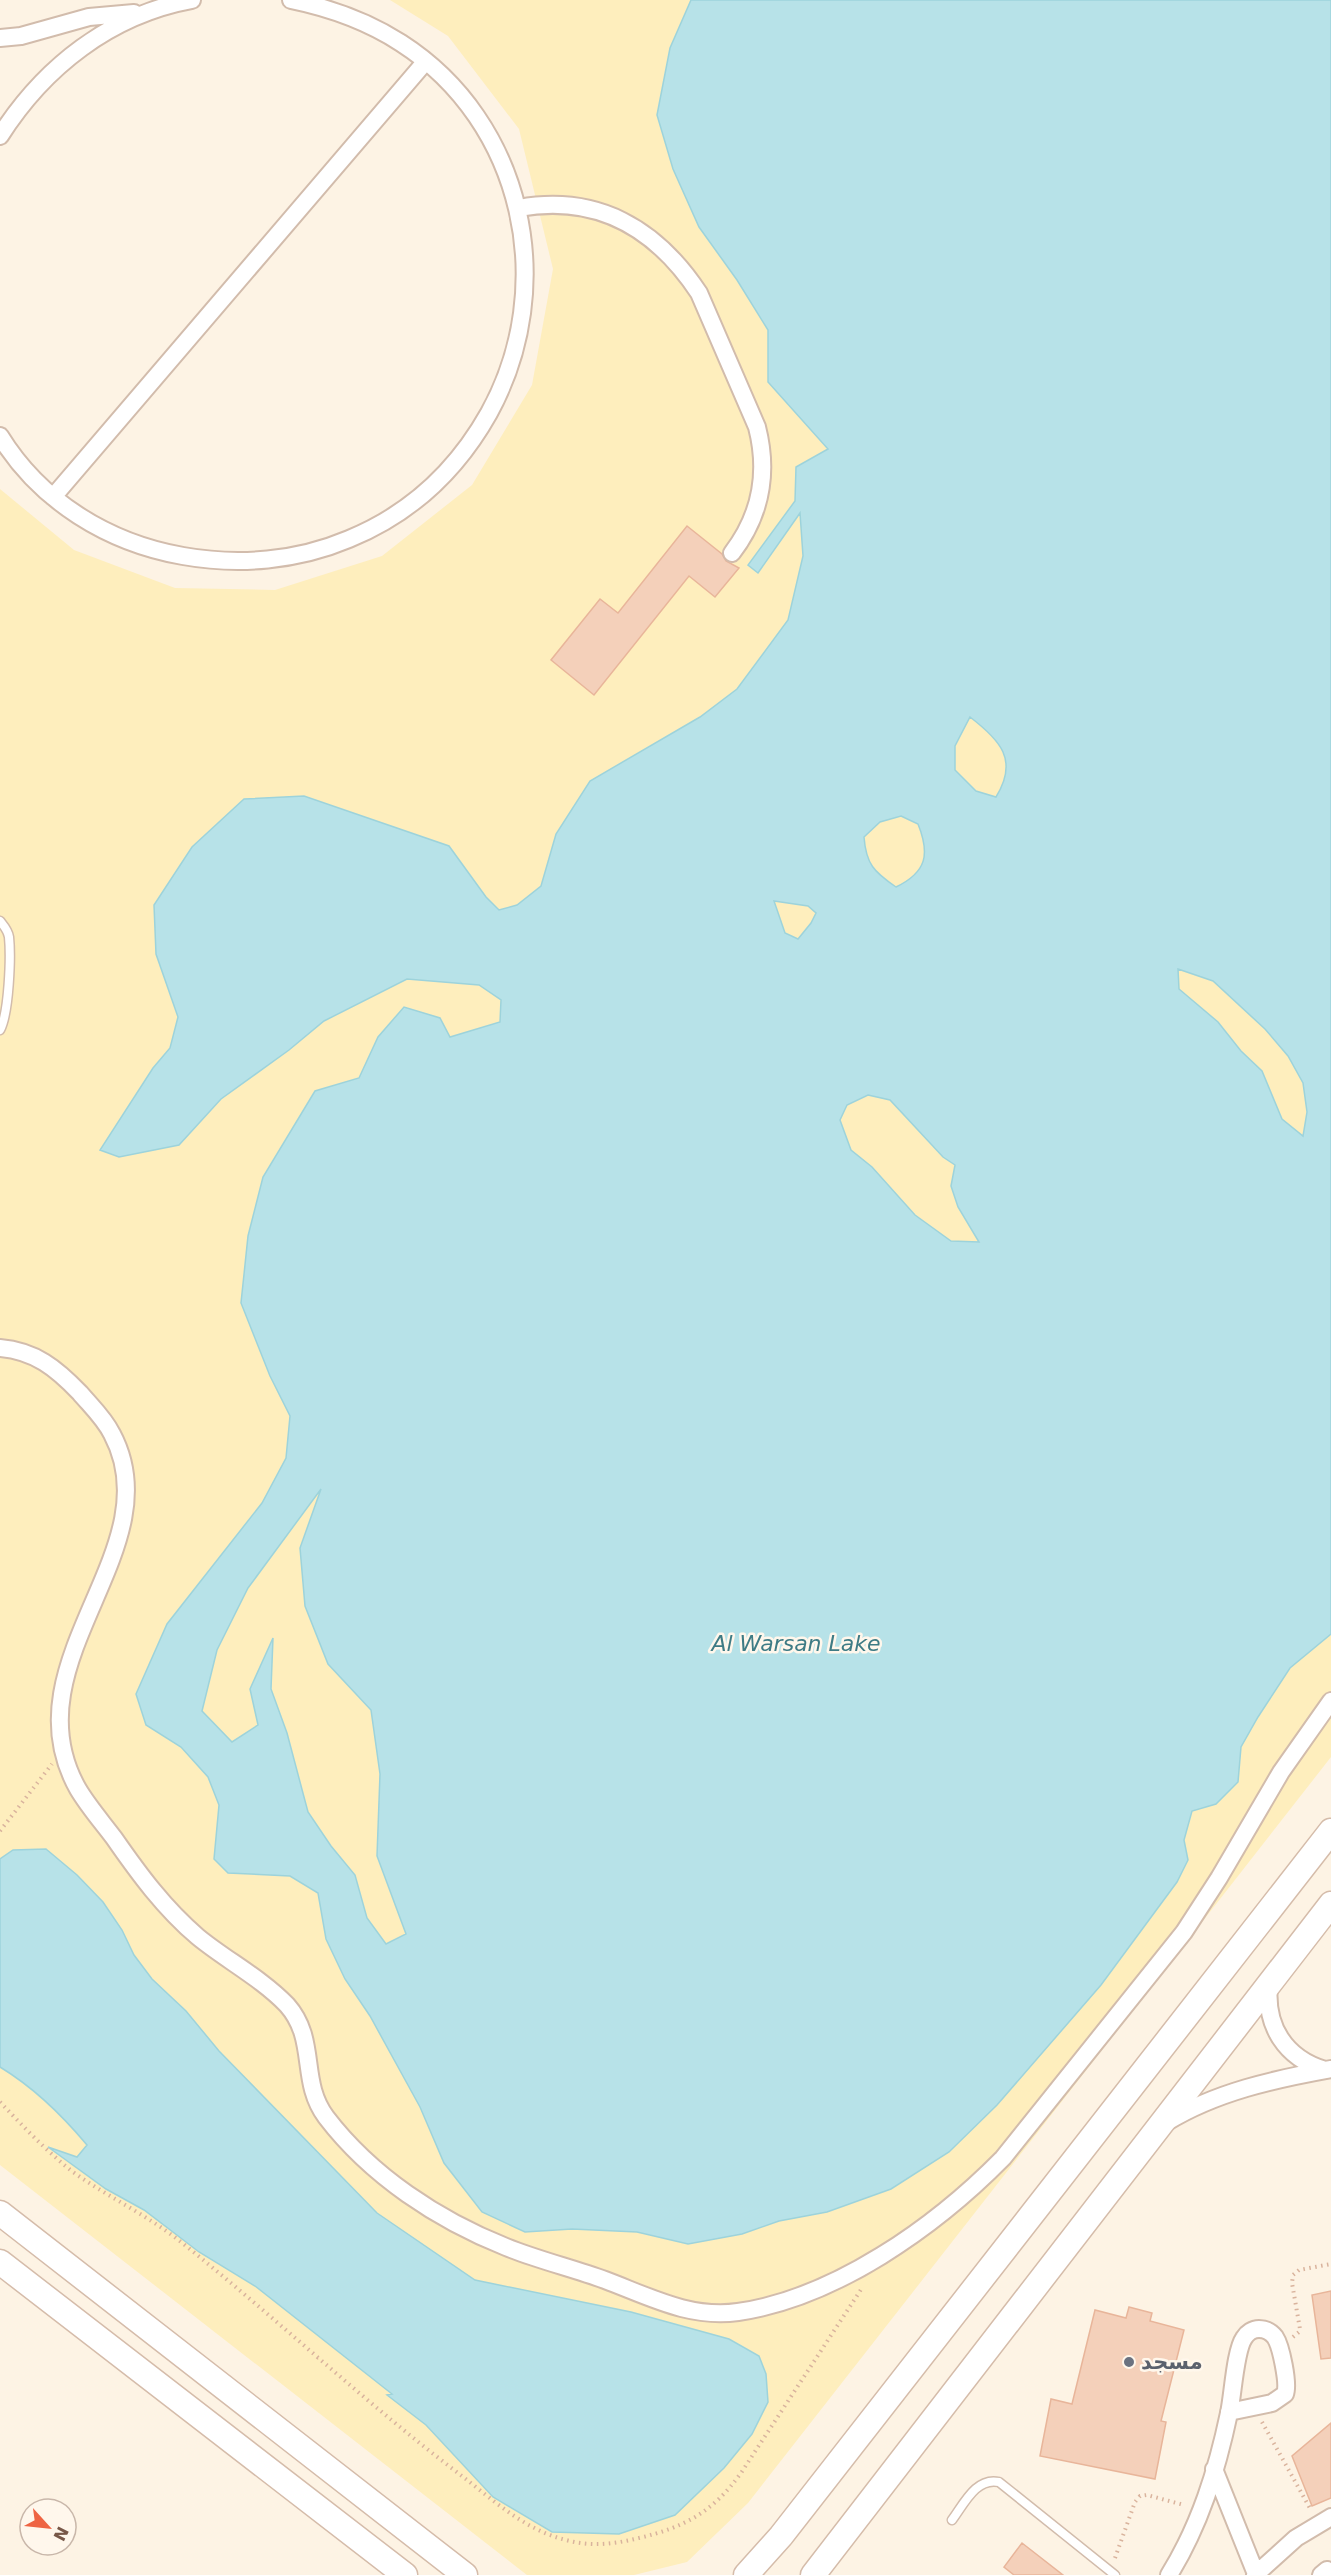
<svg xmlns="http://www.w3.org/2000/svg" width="1331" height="2575" viewBox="0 0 1331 2575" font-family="'DejaVu Sans',Cairo,sans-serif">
<rect width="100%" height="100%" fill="#fdf3e4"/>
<path fill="#feeebd" d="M390 0H1331V1757L748 2503 687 2562 634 2575H527L0 2165V489L74 550 175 588 275 590 382 556 472 485 532 385 553 269 519 129 448 36Z"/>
<path fill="#b7e2e8" stroke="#9dd3db" stroke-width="1.5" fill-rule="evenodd" d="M691 0H1331V1634L1290 1668 1258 1717 1241 1747 1238 1782 1216 1804 1192 1811 1184 1840 1188 1860 1177 1882 1101 1985 997 2105 949 2152 891 2189 827 2212 779 2221 742 2234 688 2244 637 2232 572 2229 525 2232 482 2212 444 2163 420 2107 370 2016 345 1979 326 1939 318 1893 290 1876 228 1873 214 1859 219 1805 208 1777 181 1747 146 1725 136 1694 167 1624 262 1503 286 1458 290 1416 270 1376 241 1303 248 1236 263 1177 315 1091 359 1078 378 1037 404 1007 440 1018 450 1037 500 1022 501 1000 479 985 407 979 324 1021 289 1050 221 1099 179 1145 119 1157 100 1150 153 1068 170 1048 178 1017 156 954 154 905 192 847 244 799 304 796 449 846 486 897 499 910 517 905 541 886 556 834 590 781 700 717 737 689 788 620 803 556 800 513 758 573 748 565 795 501 796 467 828 449 768 382V330L737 280 699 227 673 169 657 115 670 48ZM970 717C1000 740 1019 760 996 797L976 791 955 770V746ZM901 816 918 824C930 854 927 872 896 887 874 872 866 864 864 837L880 822ZM774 901 808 906 816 913 811 923 798 939 785 933ZM1178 969 1213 981 1265 1029 1288 1056 1303 1083 1307 1112 1303 1136 1282 1119 1262 1071 1241 1051 1218 1022 1179 989ZM868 1095 890 1100 943 1157 955 1165 951 1186 958 1207 979 1242 951 1241 915 1215 872 1167 851 1150 840 1120 847 1105ZM321 1489 300 1548 305 1606 328 1664 371 1710 380 1774 377 1856 406 1934 386 1944 367 1918 355 1875 331 1846 308 1812 287 1733 271 1689 273 1638 250 1689 258 1725 232 1742 202 1711 217 1650 248 1588Z
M46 1849 77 1875 103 1902 122 1930 134 1955 152 1979 186 2011 219 2051 377 2213 475 2280 631 2312 729 2339 759 2356 766 2374 768 2402 752 2434 724 2468 675 2515 619 2534 552 2532 493 2497 426 2425 387 2395 392 2394 255 2286 199 2252 144 2210 106 2189 48 2147 77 2157 87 2145C62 2115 33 2087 0 2067V1859L13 1850Z"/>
<path fill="#f4d0ba" stroke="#e8b59a" stroke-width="1.5" d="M687 526 722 554 726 561 739 568 715 597 689 576 594 695 551 660 600 599 618 613Z
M1331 2291V2358L1321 2359 1312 2295Z
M1129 2307 1152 2313 1150 2321 1184 2330 1161 2421 1166 2422 1155 2479 1040 2456 1051 2399 1072 2404 1095 2310 1126 2318Z
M1331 2423V2498L1312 2506 1292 2456Z
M1022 2543 1063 2575H1014L1004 2567Z"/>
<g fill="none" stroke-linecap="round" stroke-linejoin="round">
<g stroke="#d2bcac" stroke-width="11">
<path id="lane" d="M0 921C4 926 8 930 9 937 11 957 9 1013 0 1030
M952 2520C964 2504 976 2477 999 2482L1115 2575"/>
</g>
<g stroke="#d2bcac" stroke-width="20">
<path id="street" d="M0 38 21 36 89 17 134 13
M0 136C44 67 110 15 192 0
M519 208C597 194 656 228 699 293L757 427C769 474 761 515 732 553
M0 436C40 501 108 543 183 556 239 566 297 561 349 539 410 514 457 470 489 413 559 286 524 122 401 43 367 21 330 8 291 0
M53 497 426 61
M0 1348C35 1351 56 1368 80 1393 91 1406 104 1418 112 1434 174 1550 6 1662 78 1789 88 1806 102 1822 114 1838 139 1874 164 1908 198 1937 226 1960 261 1978 287 2005 318 2040 299 2081 326 2117 371 2176 438 2220 506 2247 538 2260 572 2268 605 2280 648 2296 690 2319 738 2312 835 2298 935 2227 1003 2158L1184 1932 1219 1878 1281 1772 1331 1701
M1269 1985C1265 2026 1285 2058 1325 2070
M1167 2122C1216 2092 1275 2079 1331 2069
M1214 2469 1256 2574
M1169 2575C1200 2525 1217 2470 1229 2413 1233 2395 1235 2351 1244 2338 1247 2333 1253 2329 1259 2329 1265 2329 1271 2332 1275 2337 1281 2346 1289 2384 1285 2394L1272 2403 1229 2412
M1255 2575 1296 2538 1331 2517
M1321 2575 1327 2570"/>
</g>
<g stroke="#d5bcaa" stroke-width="27">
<path id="secondary" d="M0 2213 465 2575
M0 2262 405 2575
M746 2575 781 2536 1331 1831
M813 2575 1331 1904"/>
</g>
<path stroke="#d9b39d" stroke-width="4" stroke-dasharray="1.5 4.5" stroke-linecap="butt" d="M0 1831 52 1764
M0 2102C23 2126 46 2151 73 2172 108 2197 147 2215 181 2242 275 2317 362 2400 458 2473 491 2498 524 2530 566 2540 591 2547 615 2544 639 2538 685 2527 713 2512 741 2473L862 2288
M1293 2337 1299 2332 1300 2329 1292 2283 1293 2275 1299 2270 1331 2264
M1262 2422 1311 2510
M1115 2558 1135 2502 1140 2496 1147 2495 1184 2505"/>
<use href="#lane" stroke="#fff" stroke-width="8"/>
<use href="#street" stroke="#fff" stroke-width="16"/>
<use href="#secondary" stroke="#fff" stroke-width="24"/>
</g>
<circle fill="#6b7280" stroke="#fff7ec" stroke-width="2" cx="1129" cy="2362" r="6"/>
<g text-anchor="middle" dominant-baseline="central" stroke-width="5" stroke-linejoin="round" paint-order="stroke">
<g font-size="21" font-weight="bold" fill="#5b616d" stroke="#fff7ec" text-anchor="start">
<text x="1141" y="2362">مسجد</text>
</g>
<g font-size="22" font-style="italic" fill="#3e7b85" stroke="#fff7ec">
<text x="796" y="1643">Al Warsan Lake</text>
</g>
</g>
<g transform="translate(48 2527) rotate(117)"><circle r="28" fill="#fff7ec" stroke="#c9b7aa" stroke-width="1.5"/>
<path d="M0-4.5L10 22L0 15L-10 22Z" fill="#ee6443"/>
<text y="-9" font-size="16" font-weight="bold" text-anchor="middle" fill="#785848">N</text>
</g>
</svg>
